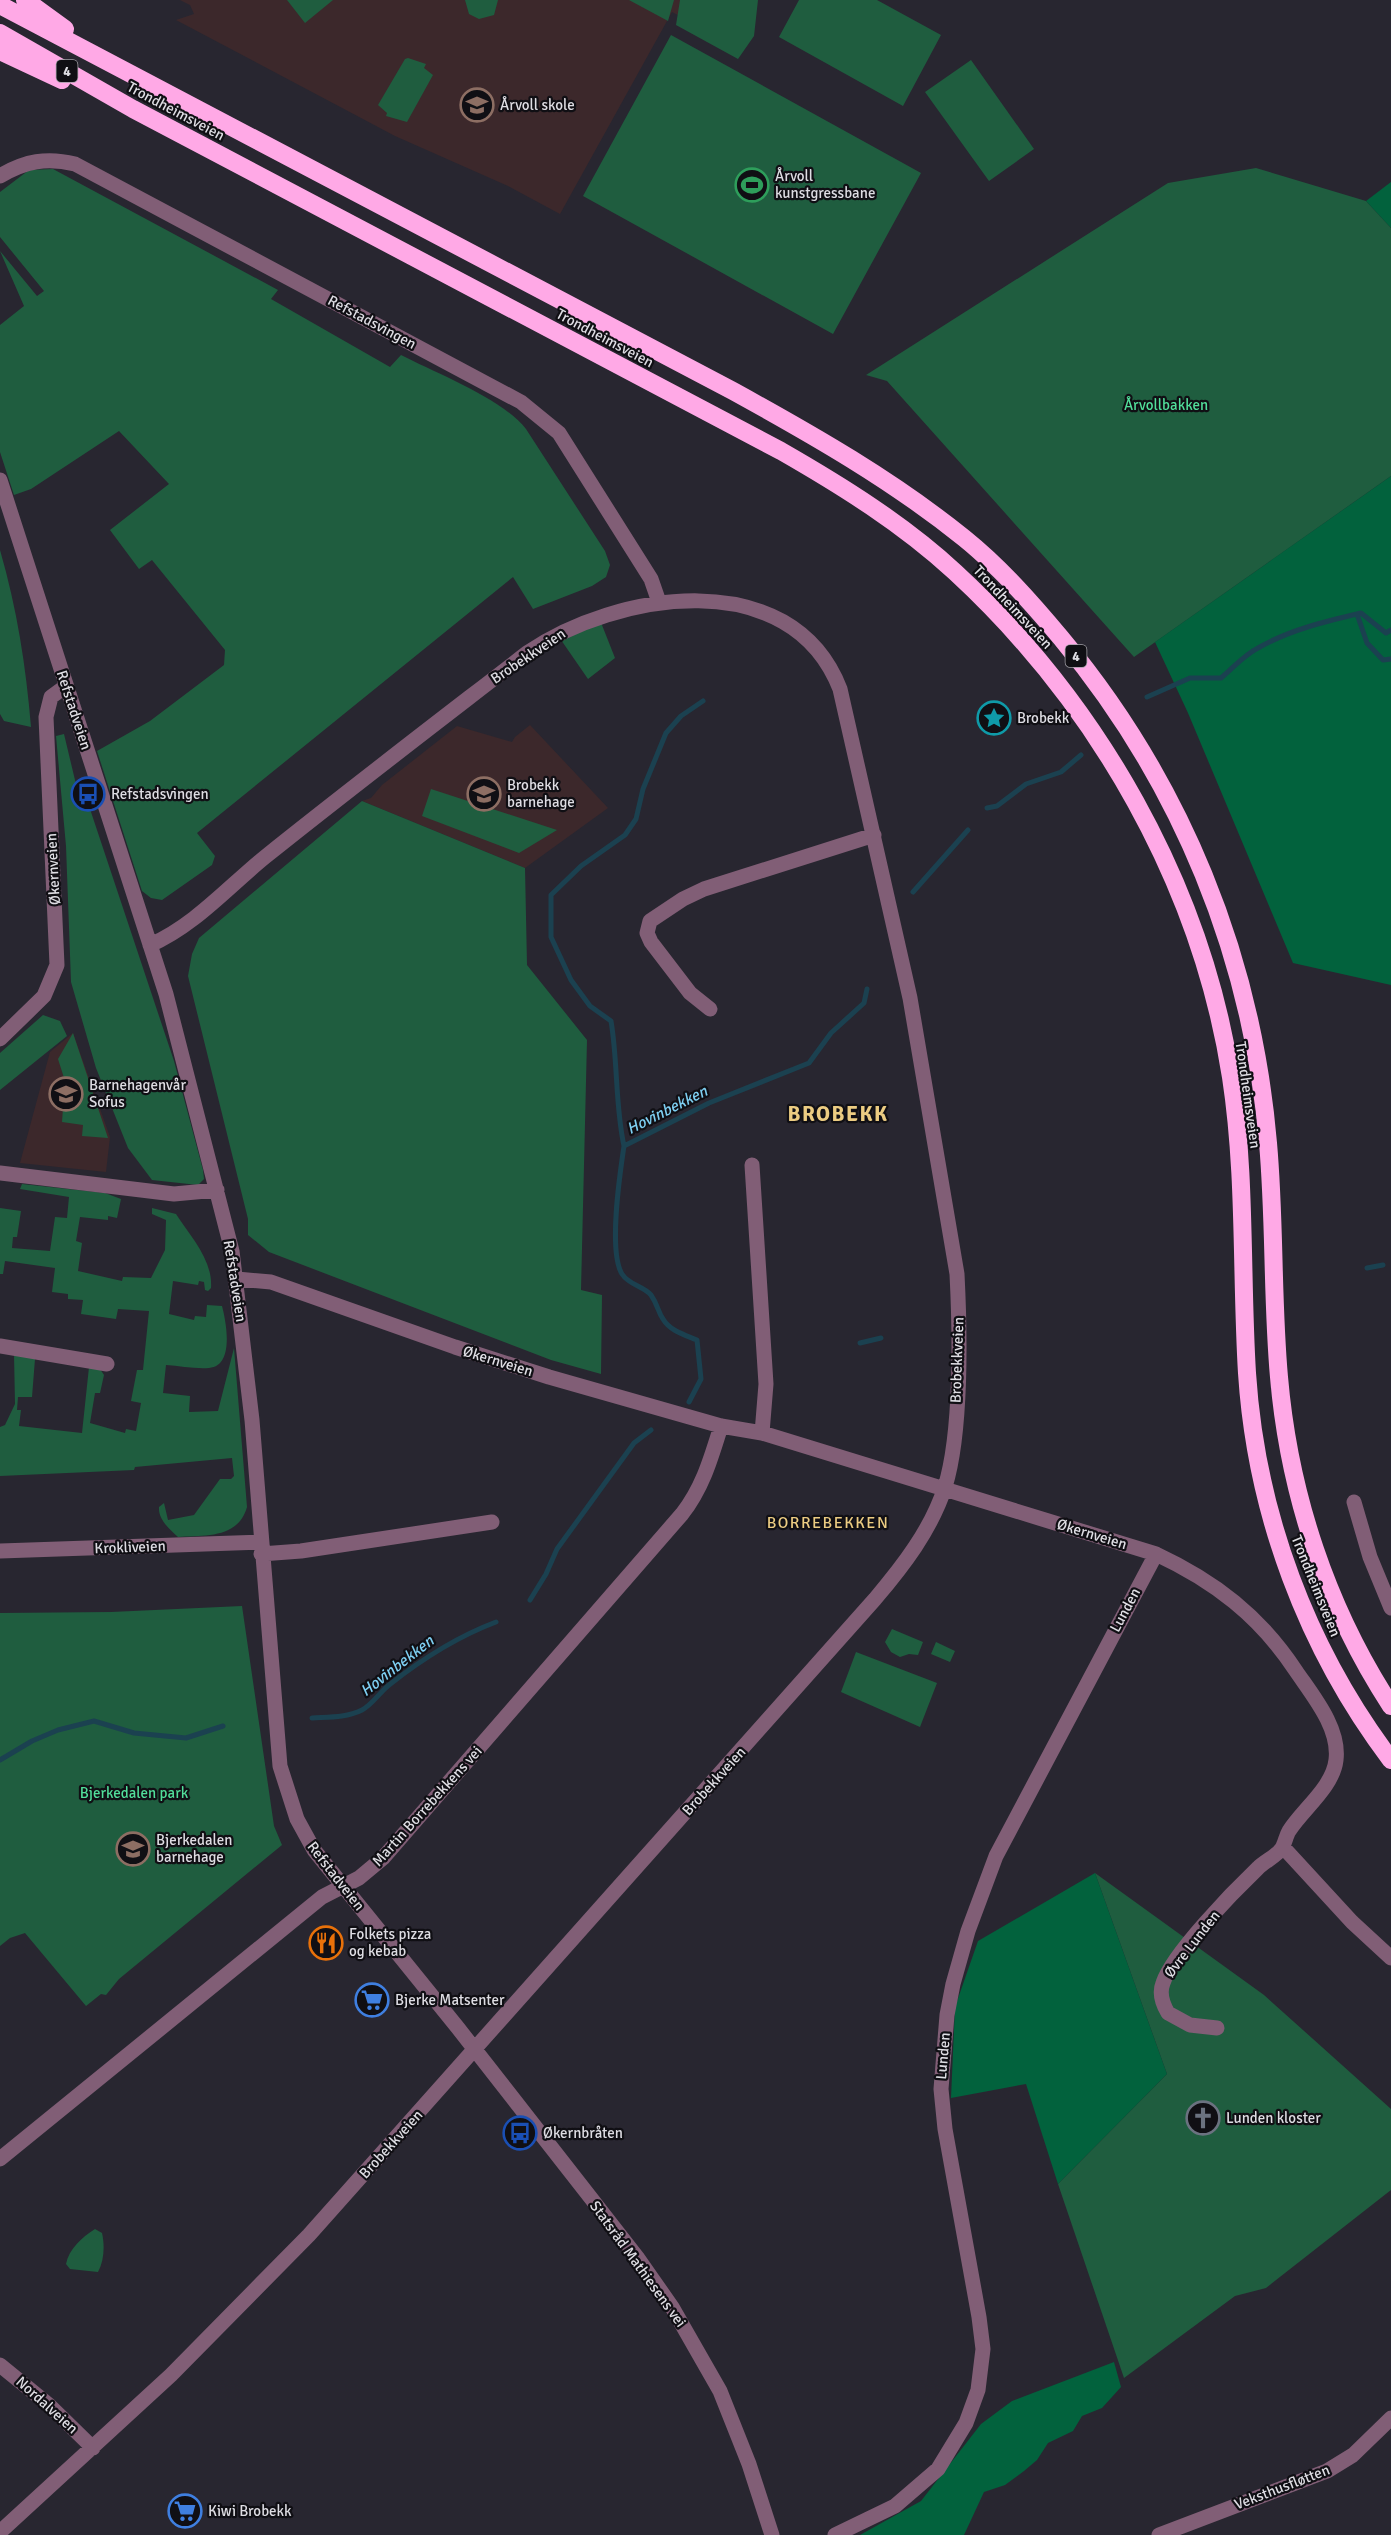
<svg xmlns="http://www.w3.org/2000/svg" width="1391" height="2535" viewBox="0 0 1391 2535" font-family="Signika,sans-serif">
<rect width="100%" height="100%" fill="#282630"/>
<path fill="#3c282b" d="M180 0H707L694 23 672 12 560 214 508 186 395 136 176 20 194 14 190 5Z
M530 725 608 808 525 868 362 801 371 798 382 785 457 726 512 742 515 737Z
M73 1033 110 1137 106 1172 20 1163 50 1052Z"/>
<path fill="#1f5d3f" d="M287 0H333L305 23Z
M465 0H498L494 15 479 19 469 14Z
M629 0H674L668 21Z
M680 0H758L754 36 738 59 676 25Z
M799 0H877L941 35 903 106 779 37Z
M671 35 921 173 833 334 583 196Z
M408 58 426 64 424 68 433 75 407 122 386 116 387 113 378 105 405 59Z
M971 60 1034 149 989 181 925 92Z
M1256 168 1366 201 1391 228V476L1134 657 887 381 866 375 1168 183Z
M53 169 278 290 271 299 390 367 401 355C436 373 503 399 526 429L605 551 610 565 606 577 592 586 533 609 513 577 197 833 215 856 212 865 162 900 151 898 142 891 97 751 150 721 224 665 225 650 152 560 139 569 110 530 169 484 119 431 31 489 14 495 0 452V325L24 306 0 251 37 296 44 291 0 237V192L29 170Z
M0 550C17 609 26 666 31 727L4 721 0 714Z
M600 620 615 658 588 679 559 637Z
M64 734 80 801 87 800 174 1061 203 1170 204 1179 198 1185 152 1180 128 1148 96 1068 71 982 66 846 56 736Z
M431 789 557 830 519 853 422 816Z
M362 801 525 868 527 965 587 1040 581 1290 602 1295 601 1374 551 1360 269 1252 248 1235V1219L188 976 192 954 199 938Z
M43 1015 60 1021 67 1036 0 1090V1053Z
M73 1033 108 1138 82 1136 83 1125 62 1122 65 1081 58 1059Z
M22 1184 105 1193 121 1199 117 1218 108 1216V1220L80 1217 76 1241 82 1243 78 1271 122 1281 123 1277 151 1278 165 1250 166 1220 152 1214V1208L176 1214C191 1237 213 1260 211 1288L208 1291 205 1290 204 1282 199 1281 198 1285 173 1281 169 1314 194 1320 195 1316 206 1317 207 1305 222 1306C226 1321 235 1366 209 1368 195 1369 180 1366 166 1365L163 1393 190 1396 189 1412 218 1411 234 1348 247 1507C238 1539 205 1535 178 1537 169 1529 158 1519 159 1507L164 1503 168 1520 194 1515 220 1479H231L234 1476 232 1458 135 1467 134 1470 0 1476V1427L5 1425 15 1404 14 1354 35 1359 32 1397H18L17 1410H21L19 1426 82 1433 89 1367 100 1369 104 1375 100 1393H95L90 1423 125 1433 126 1429 136 1431 141 1403 131 1401 137 1370H143L149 1311 118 1309 116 1319 81 1314 83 1300 68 1299V1294L52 1292 55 1268 5 1261 3 1274H0V1208L21 1211 17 1237H13L12 1248 50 1251 55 1217 67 1218 69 1197 20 1189Z
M242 1606 274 1826 282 1845 119 1979 106 1995 101 1994 86 2006 25 1933 10 1938 0 1946V1613L111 1612Z
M892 1629 923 1642 918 1655 909 1654 900 1657 891 1652 885 1642Z
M936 1642 955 1651 950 1662 931 1654Z
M856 1652 937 1683 920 1727 841 1692Z
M1095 1873 1264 1995 1391 2109V2190L1266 2288 1235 2296 1124 2378 1058 2184 1167 2074Z
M95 2229 102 2233C105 2246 104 2261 98 2272L70 2269 66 2264C69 2249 82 2237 95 2229Z"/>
<path fill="#02623d" d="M1391 182V228L1366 201Z
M1391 476V985L1293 963 1188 713 1155 642Z
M1095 1873 1167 2074 1058 2184 1026 2084 951 2098 955 2007 978 1941Z
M1114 2362 1121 2387 1102 2408 1082 2416 1073 2431 1048 2443 1037 2460 1024 2471 1005 2485 984 2492 964 2535H860L921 2501 981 2424 1012 2401Z"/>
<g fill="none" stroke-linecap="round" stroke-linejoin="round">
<path stroke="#1b4150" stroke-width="5" d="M1357 614 1367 643 1383 660 1391 659
M1147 697 1190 678H1221C1233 668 1244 655 1258 648 1289 630 1327 621 1361 613L1386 633 1391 630
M987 808 997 806 1026 784 1061 772 1081 755
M913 892 968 830
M624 1146C615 1105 618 1062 611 1021L590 1006 571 980 551 937V895L581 866 625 835 636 819 643 789 666 733 681 716 703 701
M1367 1268 1383 1265
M860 1343 881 1338
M689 1402 701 1379 697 1340C685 1335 670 1331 663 1319 658 1312 658 1305 651 1295 643 1286 629 1285 622 1274 608 1251 620 1173 624 1146L709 1103 809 1063 831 1033 864 1003 867 989
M530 1600 546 1574 557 1549 634 1443 651 1430
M312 1718C329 1717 346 1718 362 1710 372 1705 380 1692 389 1685 422 1659 456 1637 496 1622
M0 1760 32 1741 58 1730 94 1721 134 1733 186 1738 223 1726"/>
<path stroke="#815e76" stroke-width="15" d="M0 176C25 161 47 157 75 164L521 402 559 433 651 579 659 602
M0 480 166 994 232 1251 252 1420 280 1766 297 1819 314 1850 458 2028 637 2257 672 2307 720 2391 749 2464 772 2535
M710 1009 690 993 651 942 647 933 650 921 683 899 704 889 874 835
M0 1039 44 996 57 965 46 717 51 697 66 686
M752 1165 766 1384 762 1433
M0 1173 174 1194 217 1190
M237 1279 271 1282 455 1347 549 1377 721 1426 762 1433 1156 1554C1214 1581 1260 1616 1296 1671 1313 1696 1340 1728 1336 1760 1333 1787 1303 1809 1289 1831 1286 1836 1285 1843 1282 1848 1277 1856 1265 1861 1258 1868 1235 1890 1172 1954 1163 1983 1159 1993 1162 2003 1168 2013L1190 2025 1217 2028
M0 1346 107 1364
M1354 1502 1370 1557 1391 1608
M0 1551 261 1542
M261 1554 301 1551 492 1522
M1283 1847 1352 1922 1391 1958
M0 2159 322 1897 359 1878 383 1858 682 1514C703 1487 711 1458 721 1426
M0 2365 49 2405 93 2448
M0 2532 171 2375 309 2235 875 1599C903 1566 931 1530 945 1487 962 1432 960 1332 957 1274L910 998 840 689C791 563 616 592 527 653 439 721 351 788 265 857 228 887 194 926 150 945
M835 2535 895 2506 938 2469 966 2423 978 2390 983 2349 979 2317 945 2129 941 2089 947 2015 953 1984 968 1931 996 1856 1156 1554
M1159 2535 1327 2471 1353 2455 1391 2418"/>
<path stroke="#ffa9e6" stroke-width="18" d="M25 0 65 29
M0 5 733 391C813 435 892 480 964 538 1000 567 1031 602 1061 638 1181 782 1252 956 1268 1143 1275 1221 1272 1299 1279 1377 1289 1494 1327 1608 1391 1706
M0 33 133 109 781 451C842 486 903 524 955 572 1098 704 1201 884 1231 1077 1246 1175 1241 1275 1247 1373 1256 1513 1307 1649 1391 1760
M0 51 62 80"/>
</g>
<defs>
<g id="school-ring" transform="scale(1.725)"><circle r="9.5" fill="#100f14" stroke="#8d6e63" stroke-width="1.5"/><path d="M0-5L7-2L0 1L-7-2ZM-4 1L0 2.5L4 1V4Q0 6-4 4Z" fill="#8d6e63"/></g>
<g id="stadium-ring" transform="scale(1.725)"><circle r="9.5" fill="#100f14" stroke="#2e9e5b" stroke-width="1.5"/><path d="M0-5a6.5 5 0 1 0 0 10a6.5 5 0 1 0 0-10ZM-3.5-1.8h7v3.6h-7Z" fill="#2e9e5b"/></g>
<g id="sight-ring" transform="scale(1.725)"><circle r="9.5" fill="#100f14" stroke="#0f9aa8" stroke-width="1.5"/><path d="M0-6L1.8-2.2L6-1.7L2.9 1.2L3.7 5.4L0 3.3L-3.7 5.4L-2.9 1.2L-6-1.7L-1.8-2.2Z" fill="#0f9aa8"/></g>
<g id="bus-ring" transform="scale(1.725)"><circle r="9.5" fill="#100f14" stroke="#1a4fb4" stroke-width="1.5"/><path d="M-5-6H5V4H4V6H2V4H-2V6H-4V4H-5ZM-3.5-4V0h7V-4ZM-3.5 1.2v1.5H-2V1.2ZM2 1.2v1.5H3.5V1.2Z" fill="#1a4fb4"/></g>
<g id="restaurant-ring" transform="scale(1.725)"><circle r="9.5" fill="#100f14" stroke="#e8710a" stroke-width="1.5"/><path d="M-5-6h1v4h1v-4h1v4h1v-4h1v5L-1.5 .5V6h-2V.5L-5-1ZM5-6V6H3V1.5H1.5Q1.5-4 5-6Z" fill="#e8710a"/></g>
<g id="supermarket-ring" transform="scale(1.725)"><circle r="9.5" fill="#100f14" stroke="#3f7fe0" stroke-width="1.5"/><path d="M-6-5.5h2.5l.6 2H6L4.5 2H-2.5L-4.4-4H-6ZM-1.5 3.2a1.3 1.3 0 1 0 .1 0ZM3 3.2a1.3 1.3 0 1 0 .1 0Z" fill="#3f7fe0"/></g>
<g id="church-ring" transform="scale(1.725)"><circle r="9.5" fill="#100f14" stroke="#6b7280" stroke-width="1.5"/><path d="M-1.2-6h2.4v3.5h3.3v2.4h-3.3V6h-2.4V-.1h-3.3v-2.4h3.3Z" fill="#6b7280"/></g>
</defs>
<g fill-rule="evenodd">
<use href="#school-ring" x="477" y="105"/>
<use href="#stadium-ring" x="752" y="185"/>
<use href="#sight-ring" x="994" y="718"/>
<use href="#bus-ring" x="88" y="794"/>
<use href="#school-ring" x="484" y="794"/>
<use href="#school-ring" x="66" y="1094"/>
<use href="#school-ring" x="133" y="1849"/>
<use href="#restaurant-ring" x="326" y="1943"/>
<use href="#supermarket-ring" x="372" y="2000"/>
<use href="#church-ring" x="1203" y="2118"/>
<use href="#bus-ring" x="520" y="2133"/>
<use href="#supermarket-ring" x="185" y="2511"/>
</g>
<g text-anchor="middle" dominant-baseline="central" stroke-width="4.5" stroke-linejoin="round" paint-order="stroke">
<g fill="#100f14" stroke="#a09fa5" stroke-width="1.5">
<rect x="56.5" y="60" width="21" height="22" rx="4.5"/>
<rect x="1065.5" y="645" width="21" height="22" rx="4.5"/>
</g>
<g font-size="14" font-weight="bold" fill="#dedde3">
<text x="67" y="71">4</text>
<text x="1076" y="656">4</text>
</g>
<g font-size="15" fill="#dedde3" stroke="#100f14" text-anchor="start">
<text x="500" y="105">Årvoll skole</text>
<text x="775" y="176">Årvoll<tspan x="775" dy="17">kunstgressbane</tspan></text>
<text x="1017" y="718">Brobekk</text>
<text x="507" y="785">Brobekk<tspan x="507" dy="17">barnehage</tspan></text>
<text x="111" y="794">Refstadsvingen</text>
<text x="89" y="1085">Barnehagenvår<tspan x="89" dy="17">Sofus</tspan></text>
<text x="156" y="1840">Bjerkedalen<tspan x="156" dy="17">barnehage</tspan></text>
<text x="349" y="1934">Folkets pizza<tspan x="349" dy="17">og kebab</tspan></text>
<text x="395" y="2000">Bjerke Matsenter</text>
<text x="1226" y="2118">Lunden kloster</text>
<text x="543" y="2133">Økernbråten</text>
<text x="208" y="2511">Kiwi Brobekk</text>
</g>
<g font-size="15" fill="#dedde3" stroke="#100f14">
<text transform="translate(176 111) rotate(28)">Trondheimsveien</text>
<text transform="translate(372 322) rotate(28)">Refstadsvingen</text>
<text transform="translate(605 338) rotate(28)">Trondheimsveien</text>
<text transform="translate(1013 607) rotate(47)">Trondheimsveien</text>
<text transform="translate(528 656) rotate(-34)">Brobekkveien</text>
<text transform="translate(74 710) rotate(72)">Refstadveien</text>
<text transform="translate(53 869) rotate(-93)">Økernveien</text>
<text transform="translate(1248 1095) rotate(82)">Trondheimsveien</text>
<text transform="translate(235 1281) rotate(81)">Refstadveien</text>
<text transform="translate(957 1360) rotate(-88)">Brobekkveien</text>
<text transform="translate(498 1361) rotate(17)">Økernveien</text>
<text transform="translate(1092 1534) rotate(17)">Økernveien</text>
<text transform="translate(130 1547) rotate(-2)">Krokliveien</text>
<text transform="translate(1316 1586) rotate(68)">Trondheimsveien</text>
<text transform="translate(1125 1610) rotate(-62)">Lunden</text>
<text transform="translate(714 1781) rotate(-48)">Brobekkveien</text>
<text transform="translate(427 1806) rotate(-48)">Martin Borrebekkens vei</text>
<text transform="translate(336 1876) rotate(52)">Refstadveien</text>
<text transform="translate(1192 1944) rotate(-52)">Øvre Lunden</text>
<text transform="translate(943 2056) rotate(-85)">Lunden</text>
<text transform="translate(391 2144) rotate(-48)">Brobekkveien</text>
<text transform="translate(638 2264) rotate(54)">Statsråd Mathiesens vei</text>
<text transform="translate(47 2405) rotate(42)">Nordalveien</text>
<text transform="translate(1282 2487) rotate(-21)">Veksthusfløtten</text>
</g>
<g font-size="15" fill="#51de9a" stroke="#100f14">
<text x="1166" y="405">Årvollbakken</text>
<text x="134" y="1793">Bjerkedalen park</text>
</g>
<g font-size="16" font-style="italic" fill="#7ecff2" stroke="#100f14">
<text transform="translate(667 1110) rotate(-27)">Hovinbekken</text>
<text transform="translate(397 1666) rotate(-38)">Hovinbekken</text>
</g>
<g font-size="16" letter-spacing="1.5" fill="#eccc82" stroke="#100f14">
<text x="828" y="1523">BORREBEKKEN</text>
</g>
<g font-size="21" font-weight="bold" letter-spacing="1.5" fill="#eccc82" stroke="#100f14">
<text x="838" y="1114">BROBEKK</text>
</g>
</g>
</svg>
